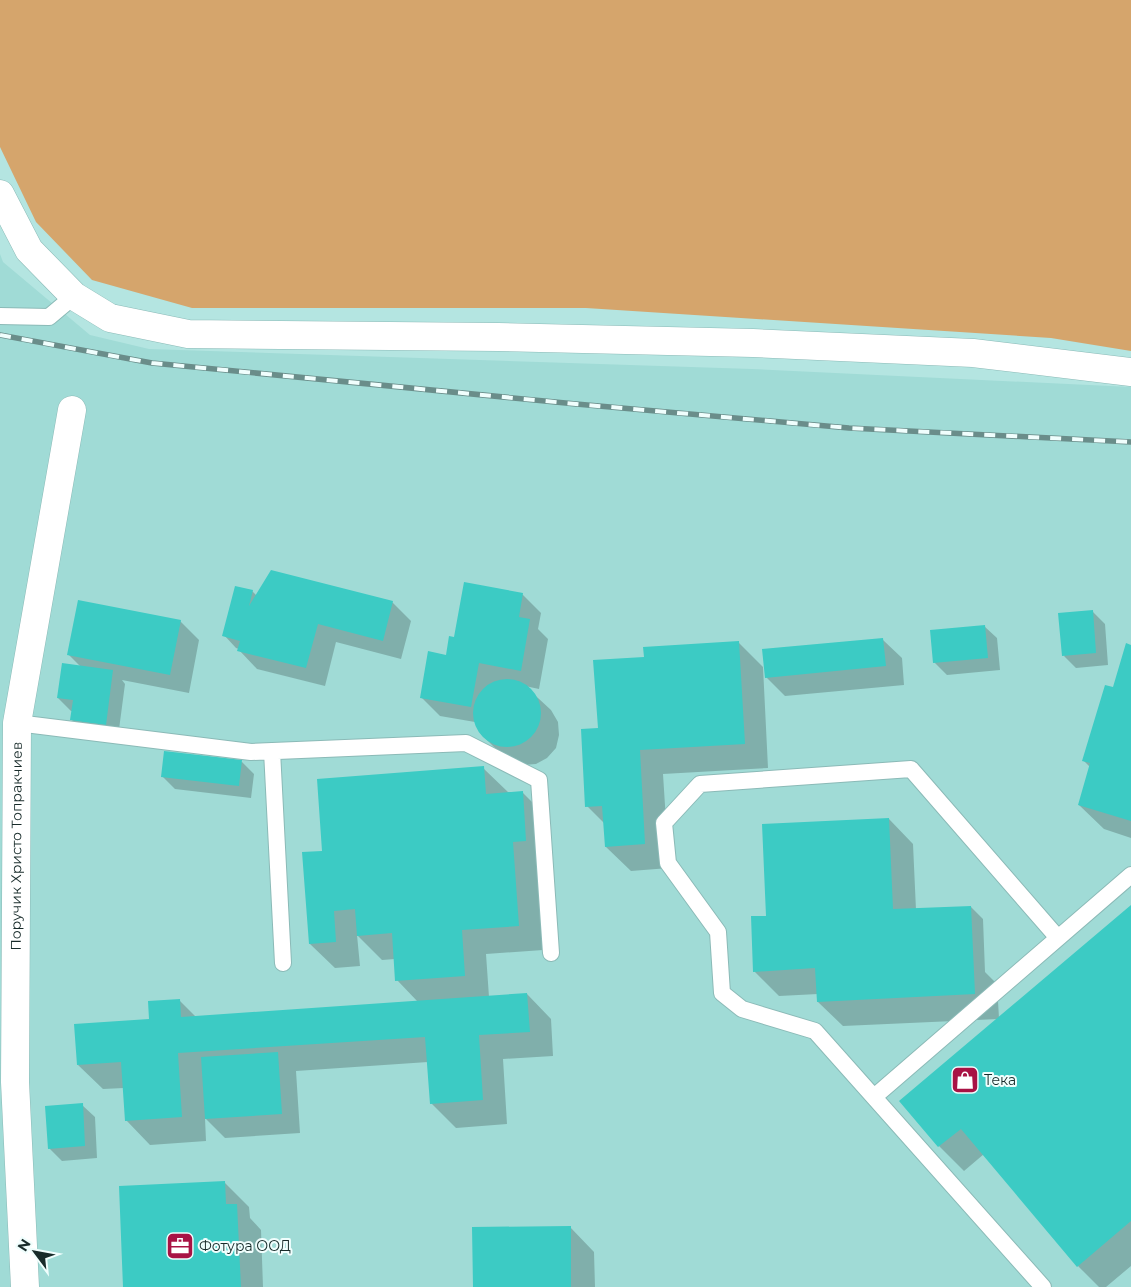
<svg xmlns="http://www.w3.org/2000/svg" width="1131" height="1287" viewBox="0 0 1131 1287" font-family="Montserrat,sans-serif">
<rect width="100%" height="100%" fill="#b4e5e1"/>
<path fill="#a0dbd6" d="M0 254 3 262 90 335 149 349 752 369 1131 387V1287H0Z"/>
<path fill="#d5a56c" d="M0 0H1131V351L1051 338 586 308H192L92 280 36 222 0 147Z"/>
<path fill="#0003" d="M252 591 257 596 392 602 411 621 401 659 336 642 325 686 257 669 239 650V649L236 648 224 635Z
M522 594 541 613 538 629 548 639 539 689 525 686 551 710 558 722 559 735 556 748 547 758 536 764 523 765 501 754 481 734 475 722 440 716 421 697 447 656 455 639Z
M1092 611 1105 624 1108 665 1076 668 1064 656Z
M180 621 199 640 189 693 122 680 125 684 118 737 84 732 72 720 73 711H71L58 698 81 667 69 655Z
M984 626 997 638 1000 670 947 675 934 662Z
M883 640 902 658 904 685 785 696 766 677Z
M738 642 763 667 768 768 663 774 669 868 631 871 606 847 605 824 587 806 599 729 645 658Z
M1131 646V838L1104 829 1079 805 1090 767 1084 761Z
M242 762 254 774 251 798 175 789 162 776Z
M483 768 508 792H522L547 817 543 950 486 954 489 997 527 994 551 1019 553 1056 503 1059 507 1124 456 1128 431 1103 428 1062 296 1071 300 1133 225 1138 205 1118 206 1141 150 1145 126 1120 124 1088 103 1089 78 1065 150 1020 179 1000 196 1017 418 1002 397 980 395 959 382 960 357 935 360 966 335 968 310 944 324 852Z
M889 819 913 844 916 910 971 907 983 919 985 972 997 984 999 1018 1131 906V1266L1106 1287H1099L1078 1266 984 1154 964 1171 939 1146 901 1101 998 1019 843 1026 818 1002V994L779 996 754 971 767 917Z
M82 1105 95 1117 97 1158 62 1161 49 1148Z
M225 1183 249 1207 250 1218 261 1230 263 1287H124Z
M570 1227 594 1252 595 1287H474Z"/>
<path fill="#3ccbc4" d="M271 570 393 601 383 641 318 624 306 668 237 651 240 641 222 636 235 586 253 590 249 606Z
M464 582 523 593 519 617 530 619 521 671 479 663 471 707 420 698 428 651 446 655 449 636 454 637Z
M78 600 181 620 170 675 67 655Z
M1093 610 1096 653 1062 656 1058 613Z
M985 625 988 658 933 663 930 630Z
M883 638 886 666 765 678 762 649Z
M739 641 745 744 640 750 645 844 605 847 602 806 585 807 581 729 598 728 593 660 644 657 643 647Z
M1126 643 1131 645V821L1078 805 1090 763 1082 761 1105 685 1113 687Z
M62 663 113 670 106 725 70 720 73 700 57 698Z
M473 713a34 34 0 1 1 68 0a34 34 0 1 1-68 0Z
M164 751 242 760 239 786 161 777Z
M484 766 486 794 523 791 526 841 513 842 519 926 462 930 465 976 395 981 392 933 357 936 355 909 334 911 336 942 309 944 302 852 322 851 317 779Z
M889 818 893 909 971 906 975 994 817 1002 815 968 753 972 751 916H766L762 824Z
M1131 905V1221L1077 1267 961 1129 938 1147 899 1101Z
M527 993 530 1032 479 1035 483 1100 430 1104 425 1037 178 1053 182 1117 125 1121 121 1062 77 1065 74 1024 149 1019 148 1001 180 999 181 1017Z
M278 1052 282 1114 205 1119 201 1057Z
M83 1103 85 1146 48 1149 45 1106Z
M225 1181 226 1204H237L241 1287H123L119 1186Z
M571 1226V1287H473L472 1227Z"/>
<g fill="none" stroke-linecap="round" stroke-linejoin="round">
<g stroke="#8bbab7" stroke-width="18">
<path id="lane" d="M0 316 49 317 74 296
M17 723 251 752 466 743 539 780 551 953
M272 751 283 963
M874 1097 1131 875
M1043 1287 815 1031 742 1009 722 993 718 932 668 863 664 823 700 784 911 769 1058 938"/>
</g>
<g stroke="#8bbab7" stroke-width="29">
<g id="street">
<path d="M0 194 29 250 74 296 110 318 188 334 498 337 753 343 973 353 1131 372"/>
<path id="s1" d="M25 1287 15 1082 17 723 72 410"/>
</g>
</g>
<use href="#lane" stroke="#fff" stroke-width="16"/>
<use href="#street" stroke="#fff" stroke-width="28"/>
<g stroke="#6a8d8a" stroke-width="5.5">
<path id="rail" d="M0 335 152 363 576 404 849 428 1131 442"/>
</g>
<use href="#rail" stroke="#f0fefd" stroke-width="4" stroke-dasharray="11" stroke-linecap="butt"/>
</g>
<defs>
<g id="shop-square" transform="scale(1.4375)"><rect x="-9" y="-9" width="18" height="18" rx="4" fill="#a81244" stroke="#f0fefd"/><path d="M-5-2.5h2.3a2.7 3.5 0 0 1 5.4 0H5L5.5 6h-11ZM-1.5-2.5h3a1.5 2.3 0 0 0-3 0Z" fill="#fff"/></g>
<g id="office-square" transform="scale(1.4375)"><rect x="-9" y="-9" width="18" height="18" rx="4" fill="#a81244" stroke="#f0fefd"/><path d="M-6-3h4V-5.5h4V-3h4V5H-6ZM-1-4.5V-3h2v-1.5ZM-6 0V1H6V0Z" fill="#fff"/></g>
</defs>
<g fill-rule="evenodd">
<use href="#shop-square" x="965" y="1080"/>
<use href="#office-square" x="180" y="1246"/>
</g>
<g text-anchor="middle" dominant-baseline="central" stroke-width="4" stroke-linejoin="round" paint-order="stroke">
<g font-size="14" fill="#182b2a" stroke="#f0fefd">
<text stroke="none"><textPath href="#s1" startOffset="441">Поручик Христо Топракчиев</textPath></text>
</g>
<g font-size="14" fill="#182b2a" stroke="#f0fefd" text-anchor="start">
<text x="984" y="1080">Тека</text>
<text x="199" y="1246">Фотура ООД</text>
</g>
</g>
<g transform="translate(35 1252) rotate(302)" stroke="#f0fefd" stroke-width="4" paint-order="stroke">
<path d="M0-4L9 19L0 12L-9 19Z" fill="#182b2a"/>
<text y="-8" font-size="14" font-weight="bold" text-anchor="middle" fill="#182b2a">N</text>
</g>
</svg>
